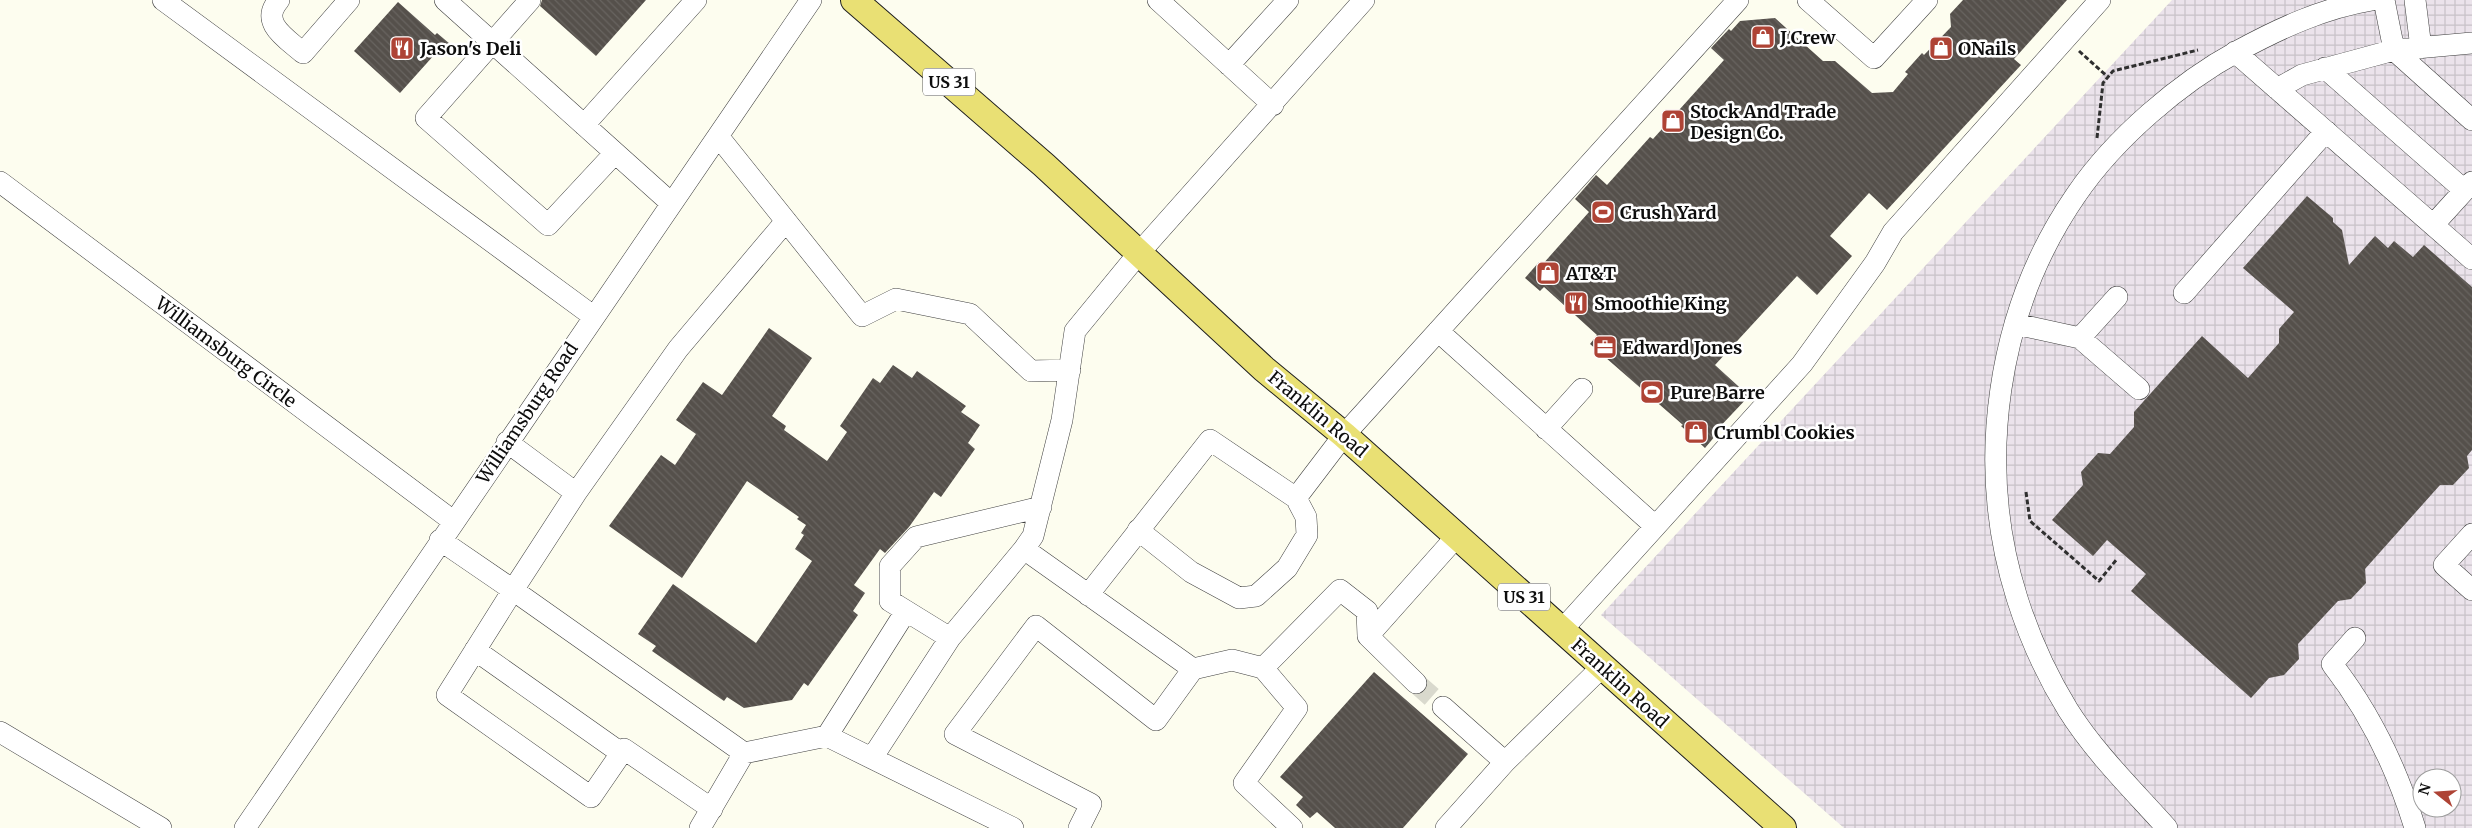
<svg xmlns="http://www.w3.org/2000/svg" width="2472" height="828" viewBox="0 0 2472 828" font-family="Merriweather,serif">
<defs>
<pattern id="industrial-grid" width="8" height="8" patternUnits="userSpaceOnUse" patternTransform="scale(1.25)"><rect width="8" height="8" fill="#ebe3eb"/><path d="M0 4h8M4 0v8" fill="none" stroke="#c8c2c8"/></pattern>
<pattern id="building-back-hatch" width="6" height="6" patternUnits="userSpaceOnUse" patternTransform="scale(1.25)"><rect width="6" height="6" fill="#55504b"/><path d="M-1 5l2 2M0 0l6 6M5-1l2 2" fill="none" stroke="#686460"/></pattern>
</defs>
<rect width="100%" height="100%" fill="#fdfdef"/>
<path fill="url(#industrial-grid)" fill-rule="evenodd" d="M2172 0H2472V828H1844L1601 615ZM2422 778H2452V808H2422Z"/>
<path fill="url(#building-back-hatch)" d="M542 0H646L596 56 540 6Z
M1963 0H2067L2014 59 2021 65 1887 210 1869 193 1830 236 1852 256 1817 295 1797 276 1715 365 1749 396 1714 433 1716 435 1705 448 1681 426 1683 425 1590 344 1597 335 1544 287 1540 291 1525 278 1539 262 1542 265 1589 212 1575 199 1596 175 1607 185 1650 137 1653 139 1724 60 1711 48 1729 29 1731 31 1740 21 1775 18 1823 61H1835L1872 93 1893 92 1908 74 1905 72 1922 53 1924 55 1951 27 1950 14Z
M398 2 435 35 437 33 450 44 438 57 435 54 400 93 354 51Z
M2307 196 2333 218V222L2342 230 2349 265 2375 236 2388 248 2394 241 2413 257 2424 245 2472 287V450L2467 456 2469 468 2453 485H2440L2365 569 2366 583 2351 599 2338 601 2298 644 2299 659 2284 675 2269 678 2251 698 2131 591 2146 574 2107 540 2093 556 2052 520 2083 485 2081 472 2098 453 2110 454 2134 427V412L2202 336 2248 378 2279 343V329L2294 312 2243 268Z
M769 328 812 358 772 416 786 426 784 430 827 461 847 432 840 426 873 378 880 383 893 365 912 378 917 371 966 406 961 412 980 425 968 443 975 449 941 497 934 492 909 527 885 553 880 549 854 585 865 593 853 611 858 615 808 686 804 683 792 700 744 708 727 697 724 701 652 651 656 646 638 634 673 584 756 643 812 561 795 549 804 535 801 533 806 525 797 519 799 517 747 481 682 578 609 526 661 455 675 465 696 434 676 420 703 382 722 395Z
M1374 672 1468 754 1403 828H1335L1317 812 1310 818 1296 805 1303 797 1280 777Z"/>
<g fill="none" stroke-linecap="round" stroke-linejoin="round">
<path stroke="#d9d9cd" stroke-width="21" stroke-dasharray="21 11" stroke-linecap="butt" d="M1416 683 1443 707"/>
<g stroke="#404040" stroke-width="22">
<path id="minor" d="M163 0 593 316
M279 0C259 23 286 38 303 53L349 0
M445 0 671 203
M530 0 426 118 548 225 615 153
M1158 0 1273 105
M1808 0 1874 58 1927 0
M2384 0 2394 50 2472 120
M2415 0 2421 48
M2235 52 2472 259
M1229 65 1288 0
M2325 68 2464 190
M2277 89 2302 75 2394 50 2472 43
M584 125 696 0
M718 136 862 316 896 299 970 314 1031 371 1070 370
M0 182 453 521
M2434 224 2472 182
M2184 293 2326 131
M2117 297 2080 338 2139 389
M2016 324 2080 338
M1438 331 1655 526
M1546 429 1582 389
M507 442 576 493 678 349 786 221
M1138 530 1191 572 1239 598 1256 596 1287 568 1307 535 1306 517 1296 498
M2472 534 2444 565 2472 590
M440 540 513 590 576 493
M1088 595 1210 440 1296 498 1344 435 1738 0
M1561 631 1802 364 1875 263 1893 232 2100 0
M1368 636 1416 683
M950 638 1024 549
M2355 638 2332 664C2370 713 2397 769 2415 828
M475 650 621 753
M1263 668 1297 708 1244 783 1292 828
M1193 669 1232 660 1263 668 1340 590 1367 611 1368 636 1457 536
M1443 707 1505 762
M0 732 161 828
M827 736 906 611
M872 758 950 638 890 601V566L916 537 1041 507
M712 809 624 749 591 797 447 695 513 590 744 753 827 736 1013 828
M245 828 811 0
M700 828 744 753
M1079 828 1091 804 955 734 1036 626 1156 720 1193 669 1024 549 1033 536 1062 420 1075 331 1139 253 1364 0
M1446 828 1505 762 1602 667
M2167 828C2133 790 2095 753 2068 710 2047 676 2029 636 2017 598 1975 465 1996 311 2076 195 2114 139 2179 83 2238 51 2280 28 2324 8 2372 0"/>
</g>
<g stroke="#1e1e1e" stroke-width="28">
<path id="major" d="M854 0 1044 165 1264 369 1344 435 1783 828"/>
</g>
<path stroke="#2f2f2f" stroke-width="3" stroke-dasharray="5 2.5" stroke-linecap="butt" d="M2079 51 2108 77
M2097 138 2103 83 2113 71 2198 50
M2026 492 2030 521 2099 581 2117 559"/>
<use href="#minor" stroke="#fff" stroke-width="21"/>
<use href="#major" stroke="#e9e074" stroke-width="26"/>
</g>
<defs>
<g id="shop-square" transform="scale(1.25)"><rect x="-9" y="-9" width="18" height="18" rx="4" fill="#ae4335" stroke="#fff"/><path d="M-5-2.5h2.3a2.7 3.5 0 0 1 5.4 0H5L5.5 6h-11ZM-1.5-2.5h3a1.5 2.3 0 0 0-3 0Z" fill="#fff"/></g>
<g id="restaurant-square" transform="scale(1.25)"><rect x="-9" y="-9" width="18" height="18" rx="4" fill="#ae4335" stroke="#fff"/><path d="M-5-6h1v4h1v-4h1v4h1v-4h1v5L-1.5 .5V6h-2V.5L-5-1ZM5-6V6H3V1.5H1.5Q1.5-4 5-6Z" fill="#fff"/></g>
<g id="stadium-square" transform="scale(1.25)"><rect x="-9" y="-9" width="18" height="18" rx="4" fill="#ae4335" stroke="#fff"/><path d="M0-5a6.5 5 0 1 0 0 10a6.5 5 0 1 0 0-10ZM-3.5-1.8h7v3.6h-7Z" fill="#fff"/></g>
<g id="office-square" transform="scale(1.25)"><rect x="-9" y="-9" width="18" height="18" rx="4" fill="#ae4335" stroke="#fff"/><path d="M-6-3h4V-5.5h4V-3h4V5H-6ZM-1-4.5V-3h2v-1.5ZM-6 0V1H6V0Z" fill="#fff"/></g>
</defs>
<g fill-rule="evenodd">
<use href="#shop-square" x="1763" y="37"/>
<use href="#restaurant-square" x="402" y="48"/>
<use href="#shop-square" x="1941" y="48"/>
<use href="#shop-square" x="1673" y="121"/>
<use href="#stadium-square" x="1603" y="212"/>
<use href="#shop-square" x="1548" y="273"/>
<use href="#restaurant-square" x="1576" y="303"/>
<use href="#office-square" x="1605" y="347"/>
<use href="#stadium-square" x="1652" y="392"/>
<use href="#shop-square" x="1696" y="432"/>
</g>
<g text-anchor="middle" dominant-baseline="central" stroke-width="5" stroke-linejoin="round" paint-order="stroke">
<g fill="#fff" stroke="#565656" stroke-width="1">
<rect x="923" y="68.5" width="52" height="27" rx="4"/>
<rect x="1498" y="583.5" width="52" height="27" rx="4"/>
</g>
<g font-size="16" font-weight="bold" fill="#0d0d0d">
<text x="949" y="82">US 31</text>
<text x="1524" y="597">US 31</text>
</g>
<g font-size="18" font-weight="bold" fill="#0d0d0d" stroke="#fff" text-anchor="start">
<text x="1780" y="37">J.Crew</text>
<text x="420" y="48">Jason's Deli</text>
<text x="1958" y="48">ONails</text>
<text x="1690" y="111">Stock And Trade<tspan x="1690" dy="21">Design Co.</tspan></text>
<text x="1620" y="212">Crush Yard</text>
<text x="1566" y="273">AT&amp;T</text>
<text x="1594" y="303">Smoothie King</text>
<text x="1622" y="347">Edward Jones</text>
<text x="1670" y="392">Pure Barre</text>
<text x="1714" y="432">Crumbl Cookies</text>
</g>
<g font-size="18" fill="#0d0d0d" stroke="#fff">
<text transform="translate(226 352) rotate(37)">Williamsburg Circle</text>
<text transform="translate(527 413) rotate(-56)">Williamsburg Road</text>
<text transform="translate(1318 414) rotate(40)">Franklin Road</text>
<text transform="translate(1620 683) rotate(42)">Franklin Road</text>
</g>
</g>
<g transform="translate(2437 793) rotate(287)"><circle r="24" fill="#ffffff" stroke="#9e9e9e"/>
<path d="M0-4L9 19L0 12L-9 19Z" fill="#ae4335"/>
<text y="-8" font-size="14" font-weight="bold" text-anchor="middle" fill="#0d0d0d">N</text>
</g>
</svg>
